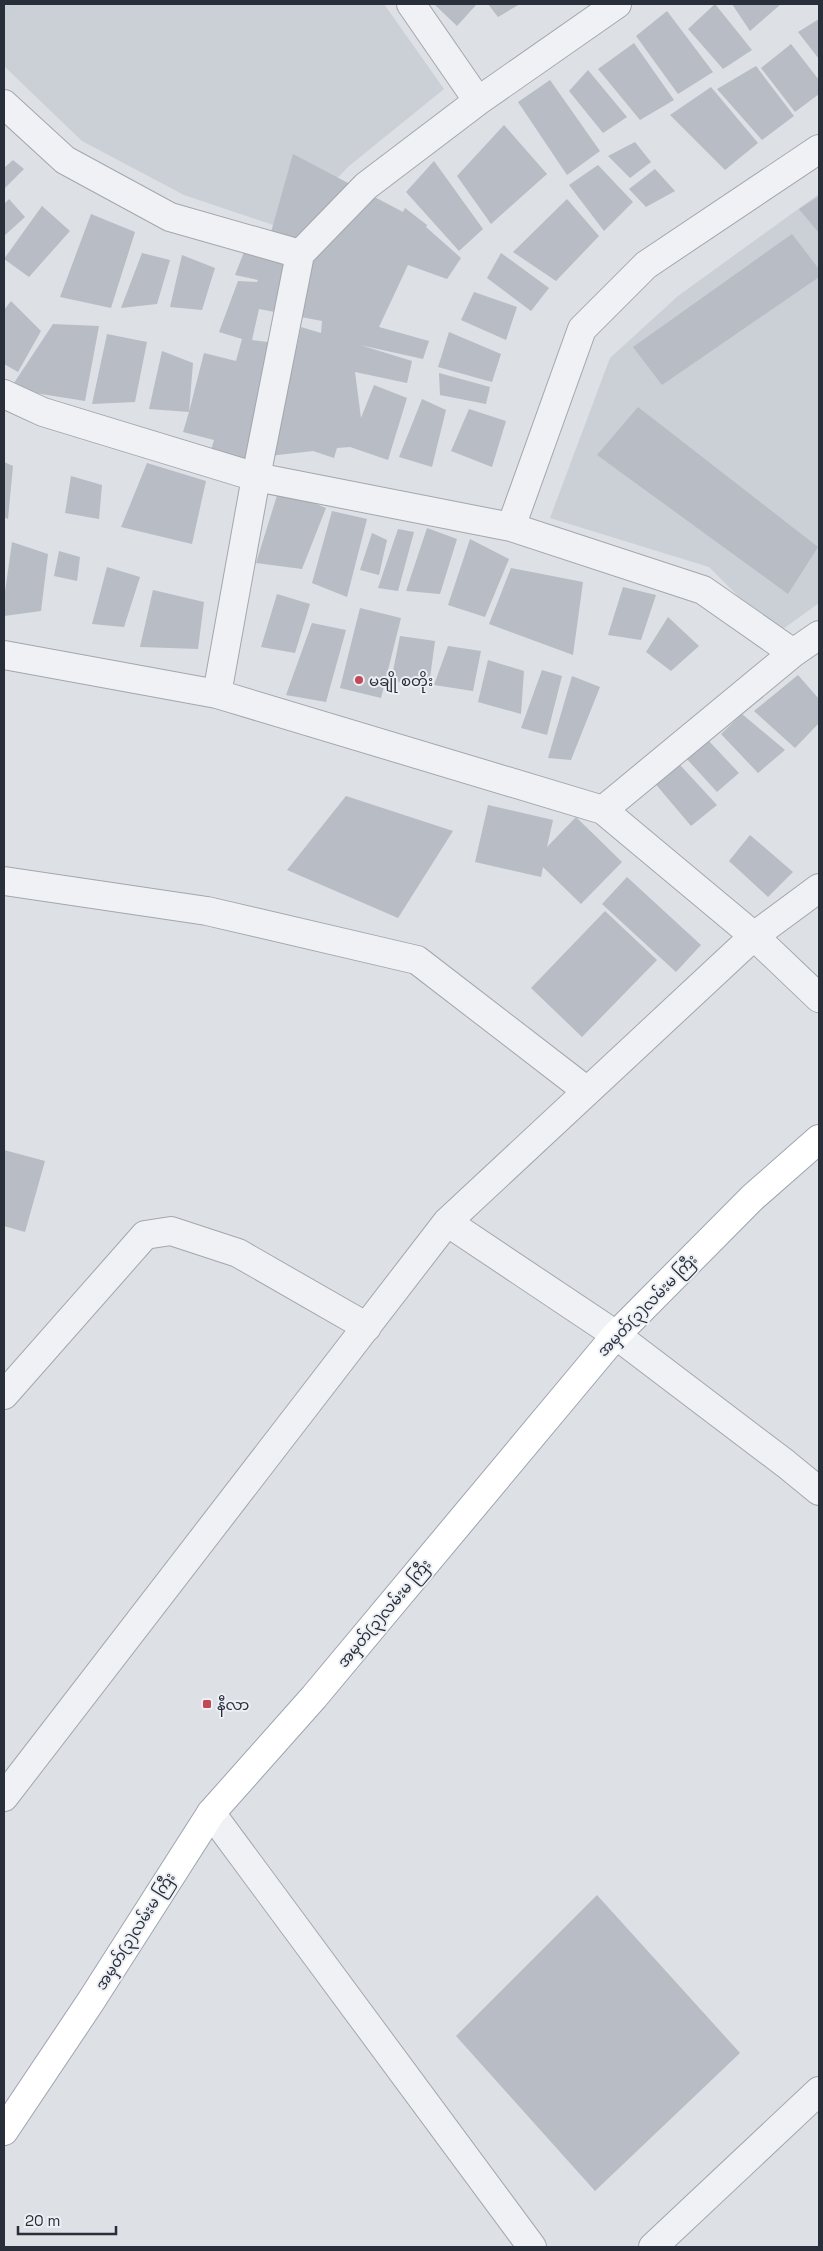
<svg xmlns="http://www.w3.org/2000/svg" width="823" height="2251" viewBox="0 0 823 2251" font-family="'Space Grotesk','Noto Sans Myanmar',sans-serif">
<rect width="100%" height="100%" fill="#dde0e5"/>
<path fill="#cbcfd6" d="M4 4H384L444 89 349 166 288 230 184 195 82 141 4 66Z
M819 194V603L776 634 709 567 550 518 610 358 678 296Z"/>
<path fill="#b7bcc5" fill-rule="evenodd" d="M434 4H475L476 5 457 26Z
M488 4H520L498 17Z
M715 4 752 50 723 69 688 29Z
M732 4H781L750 31Z
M667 11 713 72 678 94 636 36Z
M819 19V59L798 32Z
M634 43 674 100 640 120 598 69Z
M791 44 819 80V94L795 112 761 68Z
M756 66 794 116 762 140 717 89Z
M588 70 627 117 603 133 569 91Z
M550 80 600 151 567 175 518 102Z
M711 87 758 143 725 170 670 115Z
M504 125 547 174 491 224 457 176Z
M635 142 651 162 630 178 608 156Z
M293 154 403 212 405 208 427 225 426 227 461 258 447 279 408 265 379 327 429 341 423 359 360 345 412 361 407 383 355 372 361 418 374 385 407 398 388 460 350 447 337 448 334 458 313 451 207 463 214 440 183 432 189 412 149 409 162 351 193 363 189 412 204 353 236 361 242 339 219 332 238 281 257 282 258 280 235 275 244 252 264 257ZM259 309 322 321 321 333 301 327 297 346 252 340Z
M13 160 24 169 4 189V168Z
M434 161 483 229 459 251 406 192Z
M598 165 633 202 604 231 569 185Z
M655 169 675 191 646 207 629 189Z
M819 196V233L799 209Z
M9 199 25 217 4 236V204Z
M567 199 599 236 556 281 513 252Z
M42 206 70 231 29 277 4 259Z
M91 214 135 232 111 308 60 297Z
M792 234 819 269V277L662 385 633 347Z
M142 253 170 260 157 304 121 308Z
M501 253 549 288 531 311 487 278Z
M182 255 215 268 202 310 170 307Z
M474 292 517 307 506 340 461 320Z
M11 301 41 331 18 372 4 364V310Z
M53 324 99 326 85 401 10 389Z
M449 332 501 354 492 382 438 367Z
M107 334 147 342 135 402 92 404Z
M439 373 490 387 486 404 440 395Z
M422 399 446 410 432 467 399 457Z
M638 407 818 547 788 594 597 455Z
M469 409 506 421 492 467 451 451Z
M4 462 13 466 8 519 4 517Z
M147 463 206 481 192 544 121 527Z
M71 476 102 485 99 519 65 513Z
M279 489 326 508 302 569 256 563Z
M332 511 367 519 347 597 312 583Z
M427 528 457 539 440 594 406 591Z
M398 529 414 532 398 591 378 588Z
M372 533 387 540 379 575 360 570Z
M470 539 509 559 485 617 448 605Z
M12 542 48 554 41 611 4 616V599Z
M59 551 80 557 77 581 54 576Z
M107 567 140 577 124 627 92 624Z
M511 568 583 582 573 655 489 624Z
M623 587 656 595 641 640 608 635Z
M153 590 204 602 198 649 140 647Z
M277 594 310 604 295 653 261 647Z
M360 608 401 618 381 698 340 688Z
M668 617 699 646 671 671 646 652Z
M312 623 346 630 326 702 286 695Z
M400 636 435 641 429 685 391 681Z
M448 646 481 651 473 691 434 685Z
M488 660 524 671 521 714 478 702Z
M542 670 562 676 547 735 521 728Z
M798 675 819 699V723L795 748 754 711Z
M572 676 600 687 571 760 548 758Z
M742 714 785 750 758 773 721 734Z
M707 739 739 773 717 792 686 758Z
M669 753 717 805 691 826 653 781Z
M346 796 453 831 398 918 287 870Z
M488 805 553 820 547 847 576 817 622 862 581 904 543 867 541 877 475 862Z
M750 835 793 872 768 897 729 861Z
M627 877 701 945 676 972 602 904Z
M605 911 657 960 582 1037 531 988Z
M4 1150 45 1161 25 1232 4 1226Z
M597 1895 740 2053 595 2191 456 2036Z"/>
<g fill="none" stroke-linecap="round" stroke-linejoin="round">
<g stroke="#a3a7ae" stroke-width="30">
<path id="minor" d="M411 4 478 101
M4 104 65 160 170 217 300 254
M4 394 43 412 256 477 511 527 703 590 793 653
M511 527 582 329 646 265 819 149
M4 655 217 694 603 810 754 936 819 998
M217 694 256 477 300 254 366 186 478 101 617 4
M603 810 793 653 819 635
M4 881 207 911 417 960 587 1091
M447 1222 616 1335 786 1464 819 1491
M4 1395 145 1235 171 1231 238 1253 367 1327
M4 1797 447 1222 754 936 819 888
M211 1813 532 2247
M653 2247 819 2091"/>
</g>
<g stroke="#9da4b0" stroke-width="30">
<path id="major" d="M4 2131 91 2001 211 1813 314 1697 616 1335 752 1198 819 1139"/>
</g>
<use href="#minor" stroke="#eff1f4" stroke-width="28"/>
<use href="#major" stroke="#fff" stroke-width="28"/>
</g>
<g fill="#c24a58" stroke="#eceff3" stroke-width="2">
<circle cx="359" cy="680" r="5"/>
<rect x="202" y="1699" width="10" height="10" rx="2.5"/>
</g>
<g text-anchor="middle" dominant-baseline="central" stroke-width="4" stroke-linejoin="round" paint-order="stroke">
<g font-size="15" fill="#282e3a" stroke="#eceff3" text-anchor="start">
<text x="369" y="680">မချို စတိုး</text>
<text x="217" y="1704">နီလာ</text>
</g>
<g font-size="15" fill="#282e3a" stroke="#eceff3">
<text transform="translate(647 1305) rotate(-46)">အမှတ်(၃)လမ်းမ ကြီး</text>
<text transform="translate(384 1613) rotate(-50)">အမှတ်(၃)လမ်းမ ကြီး</text>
<text transform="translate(135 1931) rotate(-58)">အမှတ်(၃)လမ်းမ ကြီး</text>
</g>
</g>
<rect width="823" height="2251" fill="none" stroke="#282e3a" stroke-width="10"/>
<path d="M18 2226v8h98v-8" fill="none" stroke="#282e3a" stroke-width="2.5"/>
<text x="25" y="2226" font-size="15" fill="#282e3a" stroke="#eceff3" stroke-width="4" paint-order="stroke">20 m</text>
</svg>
